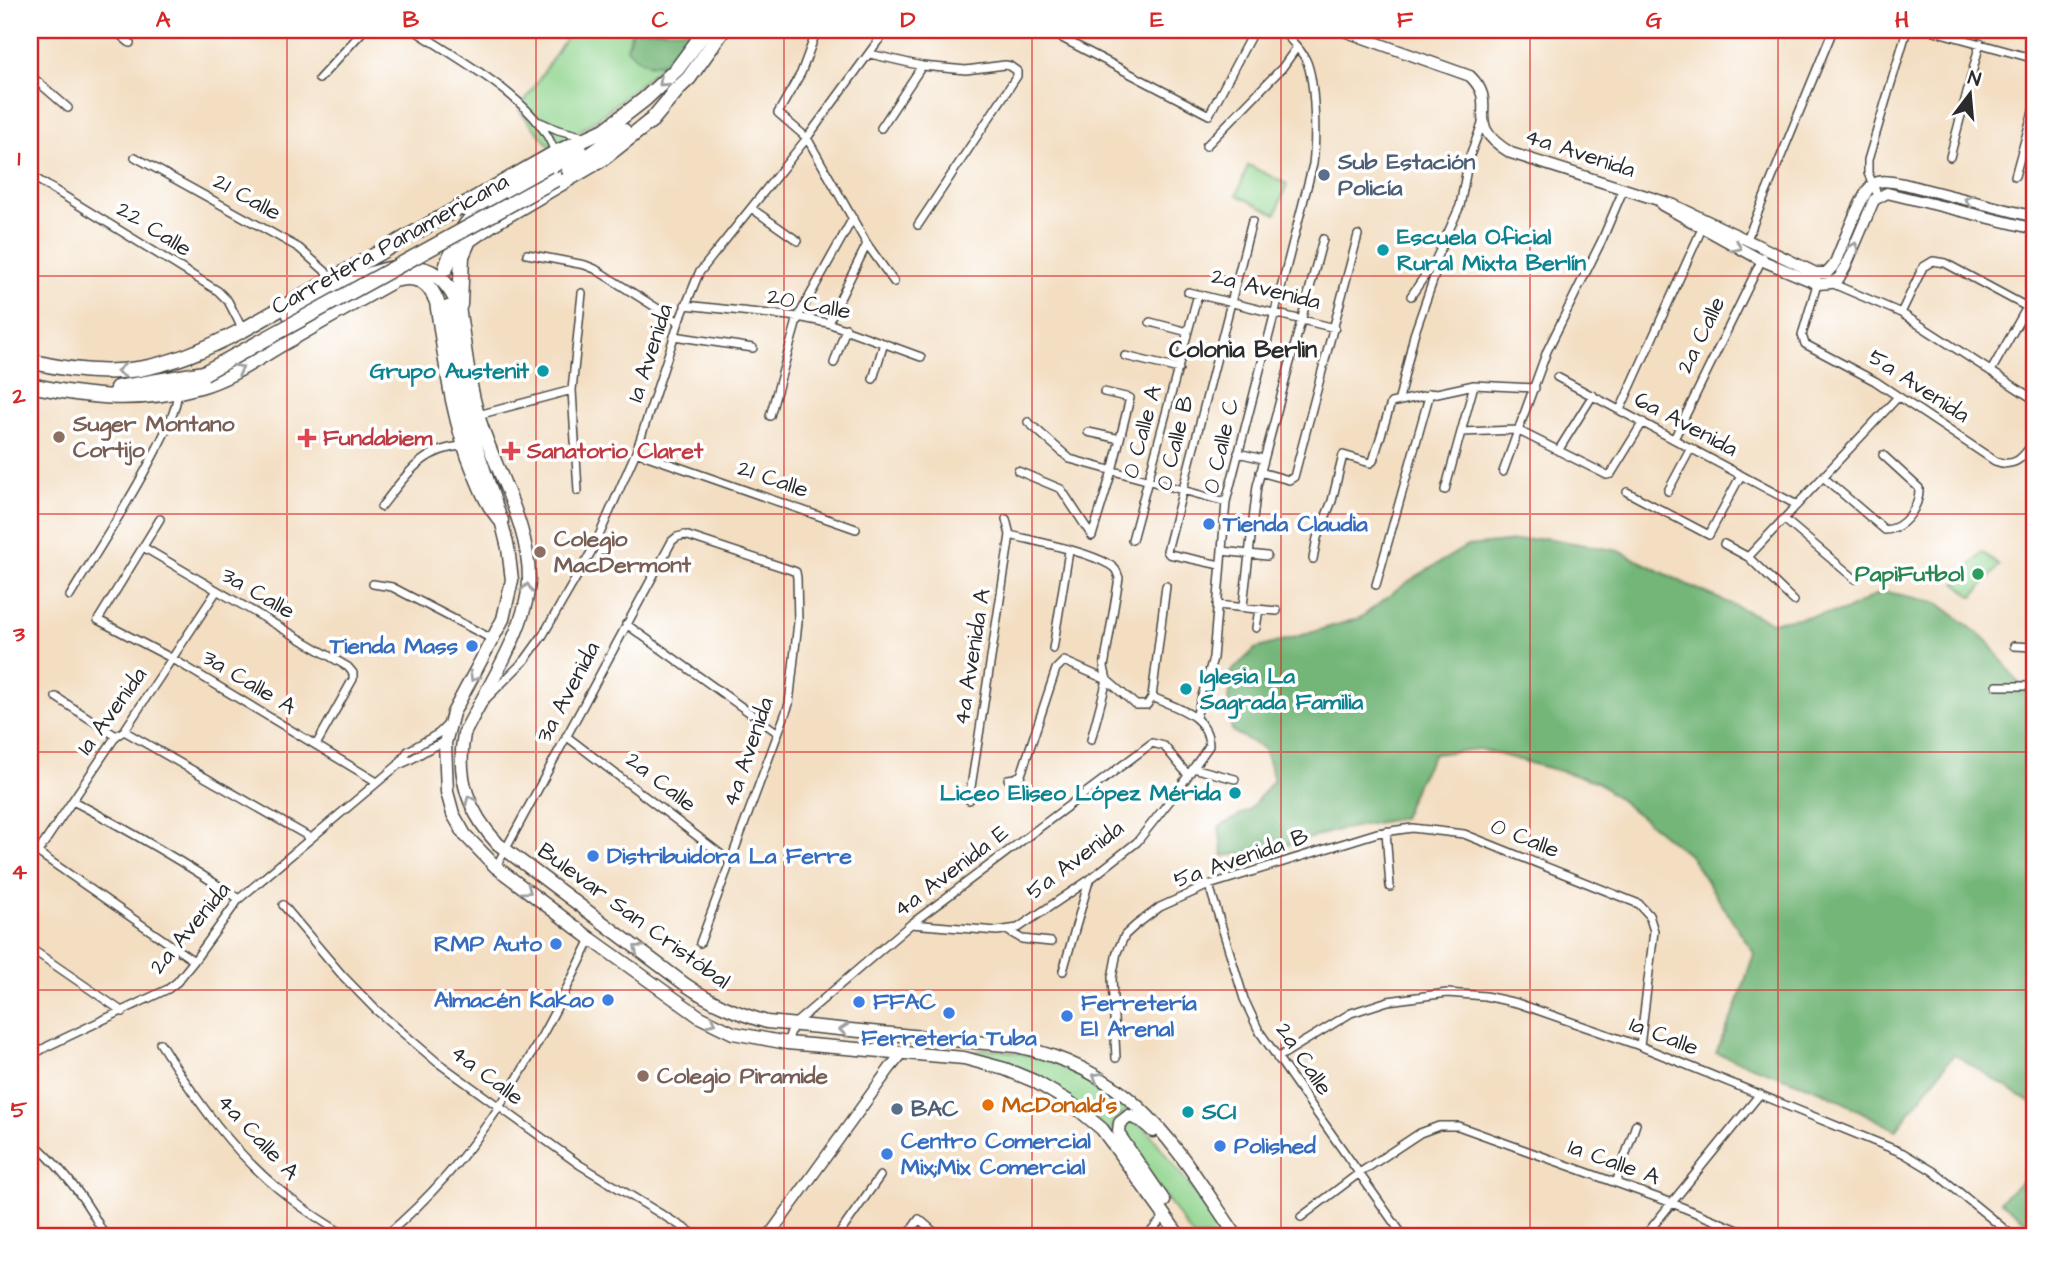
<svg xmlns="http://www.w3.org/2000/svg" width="2065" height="1267" viewBox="0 0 2065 1267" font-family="'Architects Daughter',sans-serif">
<rect width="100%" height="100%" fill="#fff"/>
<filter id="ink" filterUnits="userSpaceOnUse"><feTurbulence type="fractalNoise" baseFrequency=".0143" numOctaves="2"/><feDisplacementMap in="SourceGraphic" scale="14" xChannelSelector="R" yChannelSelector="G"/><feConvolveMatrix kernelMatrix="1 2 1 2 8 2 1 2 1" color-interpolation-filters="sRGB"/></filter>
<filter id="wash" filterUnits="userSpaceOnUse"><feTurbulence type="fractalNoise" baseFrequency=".00686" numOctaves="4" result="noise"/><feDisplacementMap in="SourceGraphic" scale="28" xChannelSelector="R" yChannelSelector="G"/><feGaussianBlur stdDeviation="1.57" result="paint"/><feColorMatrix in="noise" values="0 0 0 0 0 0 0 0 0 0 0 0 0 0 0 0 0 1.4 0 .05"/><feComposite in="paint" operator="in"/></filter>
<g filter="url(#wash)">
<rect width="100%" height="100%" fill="#f3dec2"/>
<path fill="#8fd48d" stroke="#5d805c" stroke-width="2" d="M571 30H632L627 48 649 65 663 63C628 96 593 124 552 149L519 110Z
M1248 165 1287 184 1276 214 1237 195Z
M1982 552 1999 566 1973 597 1956 583Z
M984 1049C1025 1051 1075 1065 1109 1089 1120 1096 1130 1105 1140 1113 1122 1111 1110 1116 1112 1136L1095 1117 971 1053Z
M1128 1122H1135L1149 1132 1228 1237H1193L1127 1140 1124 1126Z"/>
<path fill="#73b678" stroke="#4f7052" stroke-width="2" d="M632 30H692L663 63C646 65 638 62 627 48Z
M1545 538 1619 551 1686 584 1771 622 1845 611 1883 591 1938 603 1988 641 2019 684 2035 685V1105L1954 1054 1896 1130 1824 1092 1716 1053 1737 1005 1754 953 1690 856 1596 781 1479 749 1434 754 1416 785 1402 818 1338 830 1269 850 1223 856 1219 827 1249 810 1274 780 1264 749 1232 731 1228 704 1230 673 1255 649 1360 618 1409 581 1467 546Z
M2035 1170V1224L2026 1221 2000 1201Z"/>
</g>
<g filter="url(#ink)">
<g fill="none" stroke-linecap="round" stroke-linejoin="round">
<g stroke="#494642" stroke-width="10">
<path id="street" d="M114 30 130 43
M414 30C458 59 540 102 555 153
M817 30 801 73 778 113 807 138 867 244 894 282
M869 30 879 40
M1930 30 2035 59
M1060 37 1209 115 1254 30
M870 54 922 66 966 70 1005 65 1010 66 1017 71V76L918 225
M30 75 68 108
M319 79 364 30
M540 122 558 130 585 137
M881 128 922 66
M1206 146 1282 68 1297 47
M135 157 299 248 334 279
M1950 157 1980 43
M30 175 218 291 228 301 243 330
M2015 176 2035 104
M1878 196 1868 173V160L1907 30
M751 208 798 241
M1747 239 1833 30
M527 254 585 265 595 269 679 322
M1830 280 1831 283 1901 313 2035 400
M1818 281 1802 335 1805 344 1875 381 1995 461C2016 469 2024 456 2035 440
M1188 292 1335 328
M1411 296 1435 261
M685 305 798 317 828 323 921 357
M1901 313 1923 267 1933 261 1945 263 2027 307
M1150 322 1188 332
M828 323 867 244
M674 336 753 348
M1125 356 1179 369
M834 363 846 328
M1991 371 2035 293
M1557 377 1797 505
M873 379 884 343
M1399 399 1414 335 1437 269 1435 261 1460 206 1469 158 1482 124
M1620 410 1704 224
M478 415 572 390
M770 416 798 317 853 218
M1028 422 1070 459 1226 502
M1088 432 1120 439
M1461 432 1517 430 1607 475 1611 474 1643 422
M1674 439 1763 257
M1558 451 1593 395
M636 452 856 529
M1238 453 1263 459
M1018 471 1061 489 1092 536 1112 471 1130 398 1104 392
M1260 472 1289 480 1294 477 1358 235
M1503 472 1547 351 1602 240 1624 188
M1823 477 1885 530C1904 529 1920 507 1919 488L1883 455
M1445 490 1474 385
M578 491 572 390 582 293
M1668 491 1691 448
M1627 492 1709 535 1741 475
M381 507C405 477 421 448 464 446
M160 519 98 620 173 659 377 782
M1784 519 1855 579
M1010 535C1038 542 1086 551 1110 565 1116 568 1117 572 1119 578L1104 667 1107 680 1091 740
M1132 540 1198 294
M1724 544 1748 557 1794 601
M143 547 348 667 353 673V679L316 745
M1222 551 1267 556
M1748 557 1898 397
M1313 559 1317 538 1332 501 1343 455 1370 463 1373 461 1391 403 1474 385 1535 388
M1220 565 1169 554 1167 551 1252 221
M373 584 392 587 494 640
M1376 585 1430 393
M70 596C98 550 128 504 153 456 163 436 176 414 178 391
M1217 605 1277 611
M1243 606 1257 486 1323 239
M626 624 778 733
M1256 628 1259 609
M2014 646 2035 647
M1053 649 1069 551
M1997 686H2035
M56 697 116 736
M1152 697 1166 586
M485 700 525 660 543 635 594 547 636 452 679 322 699 273 807 138 886 30
M1196 717 1213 658 1226 502 1313 164C1316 140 1316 82 1306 60 1301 49 1290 40 1282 30
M124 731 311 838
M566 736 731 862
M398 765C418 759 426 746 445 743
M1193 768 1235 779
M969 800 1010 535 1006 519
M73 801C130 831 185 863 239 899
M1386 831 1390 887
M30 847 194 961
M38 852 116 736 124 731 216 592
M496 867 672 541 677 537 685 535 791 570 796 572 797 578 798 622 789 704 700 943
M1209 885 1244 999 1259 1031 1404 1237
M283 905 342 975 375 1009 437 1062 580 1165 699 1237
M911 924 997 931 1018 928 1089 880 1137 842 1172 798 1209 746C1209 715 1175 707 1152 697L1147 705H1136L1107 680 1064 661 1056 669 1021 775 1015 778 1008 779
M1008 931 1022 939 1051 942
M30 948 123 1012
M1063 971 1089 881
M160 1043C195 1098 233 1154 286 1195 305 1211 327 1224 348 1237
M787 1043 793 1025 911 924 1152 743 1164 746 1188 775
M1116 1058 1112 978 1117 952 1125 935 1136 925 1160 907 1209 885 1377 833 1412 828 1464 834 1639 904 1649 915 1654 931 1640 1046
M1277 1058 1351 1013 1388 1001 1447 993 1485 996 1517 1003 1640 1046 1903 1153 1933 1171 2014 1237
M30 1061 36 1053 48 1046 168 989 177 982 194 961 239 899 398 765 408 751 439 733 447 725
M36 1145C66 1173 88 1201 105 1237
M1616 1183 1636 1124
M1301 1217 1358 1174 1420 1133 1439 1126H1458L1672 1203 1755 1237
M384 1237C482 1155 537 1052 591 939
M837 1237 880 1176
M906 1237 919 1219 940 1237
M1146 1237 1165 1216
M1644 1237 1760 1094"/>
</g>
<g stroke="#494642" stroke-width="13">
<path id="secondary" d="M1341 30 1470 76C1502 107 1459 122 1511 153L1674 205 1816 273H1827L1834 265C1841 249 1861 194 1872 185 1881 178 1895 183 1904 184L2035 217
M1662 205 1761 260 1818 284 1831 283 1839 278 1845 268 1874 200 1887 193 2035 229
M768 1237 890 1068 904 1051"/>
</g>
<g stroke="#494642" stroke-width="15">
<path id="primary" d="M448 307 466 416 501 520 508 548 512 580 503 619 453 713 445 743 447 792 453 814 465 835 496 867 591 939 700 1017 733 1033 787 1043 964 1058 1005 1069 1034 1081 1068 1101 1102 1129 1180 1237
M459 307C465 344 468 382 479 418 495 471 530 524 529 581 527 629 485 691 464 734 456 777 468 812 498 844L686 985C712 1003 736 1013 767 1022L1016 1046C1137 1072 1173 1144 1237 1237
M1153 1131 1142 1121 1129 1116 1120 1123 1119 1131 1121 1138 1164 1201"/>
</g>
<g stroke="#494642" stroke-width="17">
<path id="highway" d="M673 93 689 78 723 30
M569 170 624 131
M446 268C455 241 463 222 486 204L580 150
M460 305 462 256 469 240 492 224 601 160 652 120 678 89
M290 315C340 289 428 226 459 307
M30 361C117 383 165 370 243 330L555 153 605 130 645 99 677 69 706 30
M30 385C92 398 138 403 200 386 229 378 256 359 282 344 319 323 356 301 394 280 416 274 429 281 437 302 446 360 452 418 475 473 482 490 488 506 501 520
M117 388 204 373"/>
</g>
<use href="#street" stroke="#fff" stroke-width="7"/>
<use href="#secondary" stroke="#fff" stroke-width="10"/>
<use href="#primary" stroke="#fff" stroke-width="12"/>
<use href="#highway" stroke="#fff" stroke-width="14"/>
<g stroke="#494642" stroke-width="17" stroke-linecap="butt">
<path id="highway-bridge" d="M204 373 556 179"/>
</g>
<use href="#highway-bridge" stroke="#fff" stroke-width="14"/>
</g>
<defs><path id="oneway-chevron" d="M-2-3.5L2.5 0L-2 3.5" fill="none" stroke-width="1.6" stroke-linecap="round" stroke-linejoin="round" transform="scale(1.75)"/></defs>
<g stroke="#a0a0a0">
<use href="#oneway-chevron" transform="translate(663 82) rotate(137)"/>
<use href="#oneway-chevron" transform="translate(1969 200) rotate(-166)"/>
<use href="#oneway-chevron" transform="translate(1737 247) rotate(27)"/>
<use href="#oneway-chevron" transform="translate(1854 247) rotate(-67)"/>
<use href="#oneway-chevron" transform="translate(239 369) rotate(-28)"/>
<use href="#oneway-chevron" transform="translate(121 371) rotate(177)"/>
<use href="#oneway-chevron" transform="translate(527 588) rotate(-83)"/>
<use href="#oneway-chevron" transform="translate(474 677) rotate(119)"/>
<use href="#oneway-chevron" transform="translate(470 800) rotate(-113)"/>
<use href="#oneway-chevron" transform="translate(527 890) rotate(37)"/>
<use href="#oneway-chevron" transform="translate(638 949) rotate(-143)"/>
<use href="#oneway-chevron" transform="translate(712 1022) rotate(26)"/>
<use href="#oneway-chevron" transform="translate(844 1030) rotate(-175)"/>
<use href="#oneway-chevron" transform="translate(1097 1077) rotate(-151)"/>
</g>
</g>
<path fill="none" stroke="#d62828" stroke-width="2" stroke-opacity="0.55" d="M287 30V1237M536 30V1237M784 30V1237M1032 30V1237M1281 30V1237M1530 30V1237M1778 30V1237M30 276H2035M30 514H2035M30 752H2035M30 990H2035"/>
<g fill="#5c6f8a" stroke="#fff" stroke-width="2.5">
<circle cx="1324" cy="175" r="7"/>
<circle cx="897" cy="1109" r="7"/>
</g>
<g fill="#0f9aa8" stroke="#fff" stroke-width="2.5">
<circle cx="1383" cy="250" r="7"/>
<circle cx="543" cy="371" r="7"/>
<circle cx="1186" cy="689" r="7"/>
<circle cx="1235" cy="793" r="7"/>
<circle cx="1188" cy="1112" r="7"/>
</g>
<g fill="#8d6e63" stroke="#fff" stroke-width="2.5">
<circle cx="59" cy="437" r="7"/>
<circle cx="540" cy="552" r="7"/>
<circle cx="643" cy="1076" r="7"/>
</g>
<g fill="#e0444e" stroke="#fff" stroke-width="2.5">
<path d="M303.5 427.5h7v7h7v7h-7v7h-7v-7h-7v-7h7z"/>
<path d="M507.5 440.5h7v7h7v7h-7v7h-7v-7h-7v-7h7z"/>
</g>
<g fill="#3f7fe0" stroke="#fff" stroke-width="2.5">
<circle cx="1209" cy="524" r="7"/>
<circle cx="472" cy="646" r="7"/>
<circle cx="593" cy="856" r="7"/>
<circle cx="556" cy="944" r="7"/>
<circle cx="608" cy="1000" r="7"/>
<circle cx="859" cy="1002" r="7"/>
<circle cx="949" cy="1013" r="7"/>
<circle cx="1067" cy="1016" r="7"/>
<circle cx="1220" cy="1146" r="7"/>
<circle cx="887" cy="1154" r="7"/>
</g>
<circle fill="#2e9e5b" stroke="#fff" stroke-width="2.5" cx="1978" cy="574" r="7"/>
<circle fill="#e8710a" stroke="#fff" stroke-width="2.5" cx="988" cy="1105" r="7"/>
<g text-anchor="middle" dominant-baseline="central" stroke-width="7" stroke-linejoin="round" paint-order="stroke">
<g font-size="23" fill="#2b2b2b" stroke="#fff">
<text transform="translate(1580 153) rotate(18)">4a Avenida</text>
<text transform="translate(247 197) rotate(29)">21 Calle</text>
<text transform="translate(154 229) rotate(32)">22 Calle</text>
<text transform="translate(390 244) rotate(-29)">Carretera Panamericana</text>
<text transform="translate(1266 289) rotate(14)">2a Avenida</text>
<text transform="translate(809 304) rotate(11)">20 Calle</text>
<text transform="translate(1701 335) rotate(-64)">2a Calle</text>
<text transform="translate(650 353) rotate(-72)">1a Avenida</text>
<text transform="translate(1919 386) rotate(33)">5a Avenida</text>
<text transform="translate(1686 424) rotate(28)">6a Avenida</text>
<text transform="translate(1142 432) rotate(-75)">0 Calle A</text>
<text transform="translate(1175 443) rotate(-76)">0 Calle B</text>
<text transform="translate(1221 446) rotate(-77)">0 Calle C</text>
<text transform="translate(773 479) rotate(19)">21 Calle</text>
<text transform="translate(258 593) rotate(30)">3a Calle</text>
<text transform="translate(972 657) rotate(-81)">4a Avenida A</text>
<text transform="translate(249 682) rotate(31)">3a Calle A</text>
<text transform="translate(568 692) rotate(-62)">3a Avenida</text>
<text transform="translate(112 711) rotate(-54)">1a Avenida</text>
<text transform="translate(748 752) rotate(-71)">4a Avenida</text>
<text transform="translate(661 782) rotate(38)">2a Calle</text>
<text transform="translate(1525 838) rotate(22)">0 Calle</text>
<text transform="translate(1241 858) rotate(-19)">5a Avenida B</text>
<text transform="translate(1075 860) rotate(-37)">5a Avenida</text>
<text transform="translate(951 871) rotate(-37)">4a Avenida E</text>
<text transform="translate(634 916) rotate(36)">Bulevar San Cristóbal</text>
<text transform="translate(190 928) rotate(-50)">2a Avenida</text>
<text transform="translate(1664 1036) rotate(21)">1a Calle</text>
<text transform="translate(1304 1059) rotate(56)">2a Calle</text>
<text transform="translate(487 1075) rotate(37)">4a Calle</text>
<text transform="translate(258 1137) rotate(47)">4a Calle A</text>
<text transform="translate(1614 1162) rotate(20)">1a Calle A</text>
</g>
<g font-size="23" font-weight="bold" fill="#4e5e75" stroke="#fff" text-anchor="start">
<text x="1338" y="162">Sub Estación<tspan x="1338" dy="26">Policía</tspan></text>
<text x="911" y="1109">BAC</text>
</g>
<g font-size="23" font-weight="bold" fill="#0d838f" stroke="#fff" text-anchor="start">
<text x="1397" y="237">Escuela Oficial<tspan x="1397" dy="26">Rural Mixta Berlín</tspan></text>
<text x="529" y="371" text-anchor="end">Grupo Austenit</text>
<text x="1200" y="676">Iglesia La<tspan x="1200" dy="26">Sagrada Familia</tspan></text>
<text x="1221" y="793" text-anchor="end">Liceo Eliseo López Mérida</text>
<text x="1202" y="1112">SCI</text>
</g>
<g font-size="23" font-weight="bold" fill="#785e54" stroke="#fff" text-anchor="start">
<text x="73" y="424">Suger Montano<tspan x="73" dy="26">Cortijo</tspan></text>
<text x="554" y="539">Colegio<tspan x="554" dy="26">MacDermont</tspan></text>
<text x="657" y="1076">Colegio Piramide</text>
</g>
<g font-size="23" font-weight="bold" fill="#be3a42" stroke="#fff" text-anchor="start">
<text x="323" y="438">Fundabiem</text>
<text x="527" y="451">Sanatorio Claret</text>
</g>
<g font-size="23" font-weight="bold" fill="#366cbe" stroke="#fff" text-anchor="start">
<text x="1223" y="524">Tienda Claudia</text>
<text x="458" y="646" text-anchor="end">Tienda Mass</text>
<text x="607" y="856">Distribuidora La Ferre</text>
<text x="542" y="944" text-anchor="end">RMP Auto</text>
<text x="594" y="1000" text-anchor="end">Almacén Kakao</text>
<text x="873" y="1002">FFAC</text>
<text x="1081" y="1003">Ferretería<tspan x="1081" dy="26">El Arenal</tspan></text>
<text x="949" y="1038" text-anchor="middle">Ferretería Tuba</text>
<text x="901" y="1141">Centro Comercial<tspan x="901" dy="26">Mix;Mix Comercial</tspan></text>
<text x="1234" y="1146">Polished</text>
</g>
<g font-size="23" font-weight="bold" fill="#27864d" stroke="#fff" text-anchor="end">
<text x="1964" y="574">PapiFutbol</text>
</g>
<g font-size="23" font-weight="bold" fill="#c56008" stroke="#fff" text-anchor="start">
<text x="1002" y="1105">McDonald's</text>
</g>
<g font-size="24" font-weight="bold" fill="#2b2b2b" stroke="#fff">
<text x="1243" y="350">Colonia Berlin</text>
</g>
</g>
<rect width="2065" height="1267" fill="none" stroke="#fff" stroke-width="77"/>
<g transform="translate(1970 94) rotate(16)" stroke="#ffffff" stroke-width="5" paint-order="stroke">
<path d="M0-5L12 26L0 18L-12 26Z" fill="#2b2b2b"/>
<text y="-10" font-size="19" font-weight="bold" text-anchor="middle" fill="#2b2b2b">N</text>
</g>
<rect x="38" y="38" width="1988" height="1190" fill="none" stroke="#d62828" stroke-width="2.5"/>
<g font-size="23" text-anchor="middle" font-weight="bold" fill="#d62828">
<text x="163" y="27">A</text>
<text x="411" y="27">B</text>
<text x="660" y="27">C</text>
<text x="908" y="27">D</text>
<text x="1157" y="27">E</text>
<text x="1405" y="27">F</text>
<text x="1654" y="27">G</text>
<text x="1902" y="27">H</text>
<text x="19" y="165">1</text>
<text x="19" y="403">2</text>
<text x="19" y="641">3</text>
<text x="19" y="879">4</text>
<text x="19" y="1117">5</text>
</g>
</svg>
